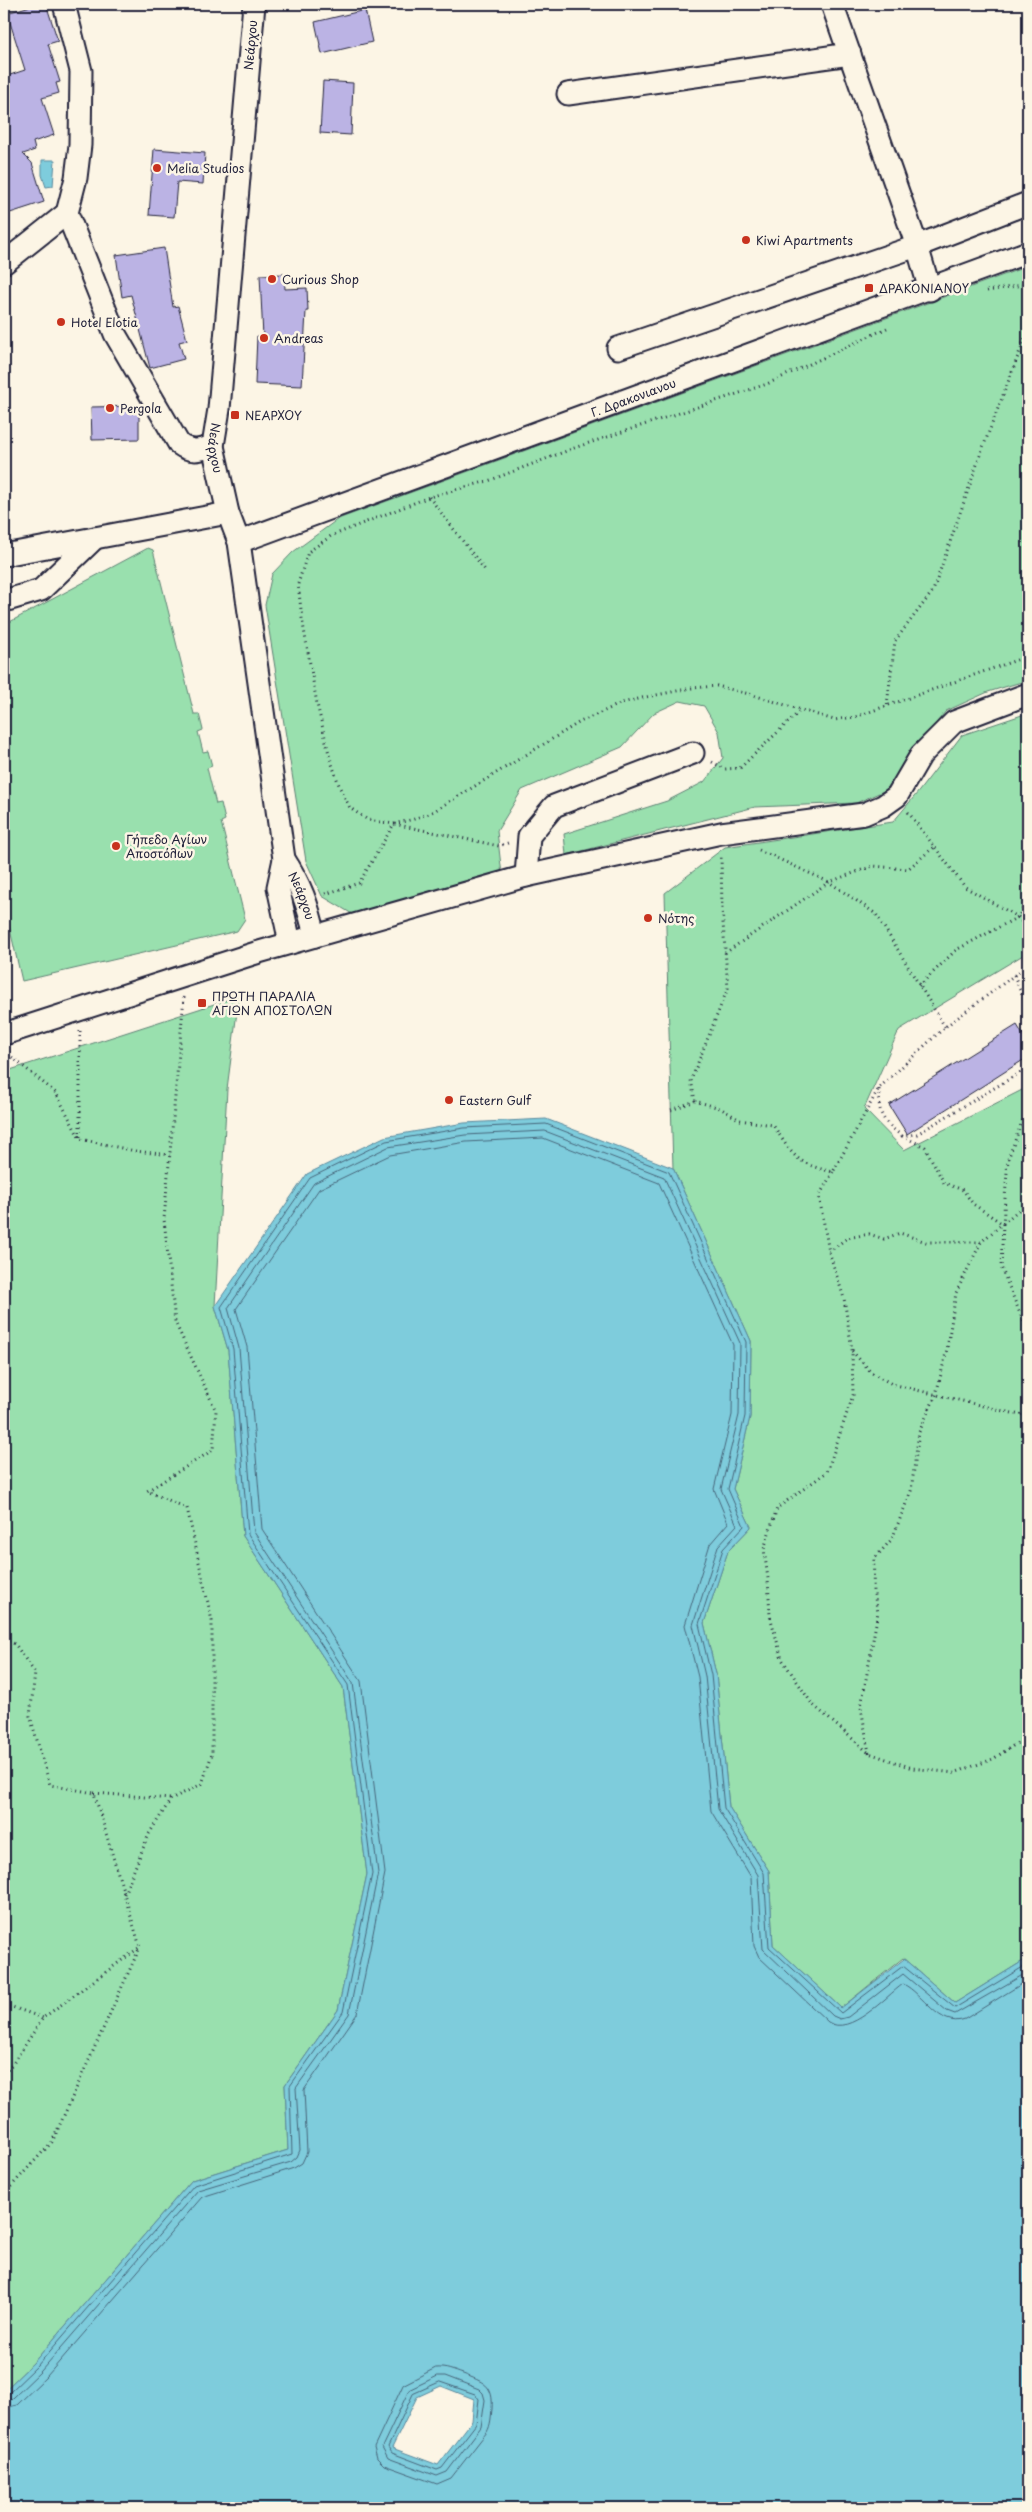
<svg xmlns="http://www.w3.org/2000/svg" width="1032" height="2512" viewBox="0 0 1032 2512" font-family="'Playpen Sans',sans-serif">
<rect width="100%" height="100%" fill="#fcf5e5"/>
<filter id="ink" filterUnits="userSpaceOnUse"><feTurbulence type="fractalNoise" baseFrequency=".02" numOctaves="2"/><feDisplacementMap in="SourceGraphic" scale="10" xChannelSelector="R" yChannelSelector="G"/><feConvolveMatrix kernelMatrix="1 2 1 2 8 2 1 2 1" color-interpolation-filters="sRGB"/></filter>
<g filter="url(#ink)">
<path fill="#99e0ae" stroke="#5e8174" d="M1028 266V680L988 692 946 711 911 754 886 790 856 803 755 807 566 855 564 834 667 801 704 782 723 758 719 732 704 706 680 701 654 713 622 747 522 790 497 831 502 875 354 915 322 896 306 861 265 605 272 574 293 552 338 519Z
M148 548 153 550 194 714H199L203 730 198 732 203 752 208 751 212 766 207 768 216 804 221 803 225 820 221 822 245 919 237 931 22 981 4 904V625Z
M1028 713V952L899 1030 864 1109 904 1150 1028 1087V1958L955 2003 903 1958 841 2008 773 1945 769 1871 729 1807 716 1674 704 1623 728 1551 751 1527 733 1489 750 1417 751 1341 673 1168 665 893 725 847 893 822 919 791 962 735Z
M239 996 227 1089 215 1306 228 1350 243 1536 343 1687 367 1874 338 2010 285 2085 288 2150 192 2180 33 2363 4 2391V1072Z"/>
<path fill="#7eccdc" stroke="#59889c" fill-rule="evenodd" d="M42 160H55L53 186 46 187 42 175Z
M546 1119 673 1168 751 1341 750 1417 733 1489 751 1527 728 1551 704 1623 716 1674 729 1807 769 1871 773 1945 841 2008 904 1959 955 2003 1028 1958V2508H4V2391L33 2363 192 2180 288 2150 285 2085 338 2010 367 1874 343 1687 243 1536 228 1350 215 1306 307 1174 384 1137 464 1123ZM441 2386 474 2399 472 2421 438 2465 392 2448 417 2397Z"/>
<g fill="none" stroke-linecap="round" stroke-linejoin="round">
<path stroke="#47667b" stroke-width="1" d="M436 2368C446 2367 454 2371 463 2374 483 2382 494 2384 492 2409 491 2417 491 2425 487 2432L451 2478 437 2484 384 2465 377 2458 374 2447 403 2385Z
M438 2376H445L479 2389 483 2393 485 2400 481 2427 447 2472 437 2476 388 2458 382 2447 409 2390Z
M440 2382 475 2394 479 2399 476 2424 442 2468 437 2470 392 2453 388 2447 413 2394Z
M4 2394 9 2393 37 2366 194 2185 292 2154 290 2086 343 2012 372 1874 348 1685 248 1534 233 1349 221 1307 310 1178 386 1141 464 1128 546 1124 669 1172 746 1342 745 1416 728 1489 744 1526 723 1549 699 1624 711 1675 724 1808 764 1873 769 1947 841 2013 903 1966 955 2008 1028 1964
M4 2401 13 2398 41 2371 198 2190 291 2162 297 2157 300 2150 296 2088 349 2014 378 1873 353 1683 254 1532 239 1348 228 1308 314 1183 388 1147 465 1135 545 1131 664 1177 740 1343 739 1415 721 1489 737 1525 718 1546 693 1625 705 1676 718 1809 758 1875 763 1949 833 2016 840 2019 848 2017 903 1974 947 2011 955 2014 1028 1972
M4 2408 17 2405 47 2376 202 2197 294 2168 302 2163 307 2152 304 2090 357 2014 385 1873 361 1681 262 1529 247 1347 236 1309 319 1189 390 1155 466 1142 543 1138 659 1183 733 1345 732 1415 714 1489 728 1523 710 1544 685 1625 698 1677 711 1811 751 1877 754 1946 759 1957 828 2022C850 2037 885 1997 903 1984 923 1993 939 2029 965 2019L1028 1980"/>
</g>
<path fill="#bbb3e4" stroke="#22223b" d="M37 4H46L58 41 48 44 60 82 56 83 59 93 42 98 54 135 33 142 35 150 23 154 32 163 44 202 4 215V77L25 70 7 13Z
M365 10 372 42 322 54 315 22Z
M323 81 353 83 351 135 320 133Z
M154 149 205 153 203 184 177 182 174 217 149 215Z
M164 248 173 307 178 306 187 340 179 342 184 359 150 368 131 295 122 297 116 255Z
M284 274 285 289 307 288 308 311H306L302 386 255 384 257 336 263 337 260 275Z
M139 406V439L92 440 91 407Z
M1017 1025 1028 1043V1057L907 1134 889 1105Z"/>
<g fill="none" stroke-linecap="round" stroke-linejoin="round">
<g stroke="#22223b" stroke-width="25">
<g id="minor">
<path d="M64 4 81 71 80 145 76 178 67 213 115 334 179 444C191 453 200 450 213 446"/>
<path id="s1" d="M254 4 219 409 213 446 228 513 239 542 284 859 278 887 290 943"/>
<path d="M832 4 917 246 930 290"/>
<path d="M568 94 850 54"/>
<path d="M4 263 67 213"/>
<path d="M618 348 917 246 1028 203"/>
<path id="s2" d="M239 542 1028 252"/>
<path d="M4 555 228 513"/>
<path d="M4 601 41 590 95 538"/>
<path id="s3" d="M284 859C301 885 308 905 315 936"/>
<path d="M526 876 529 836 554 806 693 753"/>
<path d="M4 1034 259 952 526 876 721 833 864 814 883 806 897 796 921 755 954 722 1028 694"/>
</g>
</g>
<path stroke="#22223b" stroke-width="3" stroke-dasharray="1 4" stroke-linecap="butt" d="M987 291 1028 284
M887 328 767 384 577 447 488 481 429 497 331 536 308 552 298 584 302 618 317 704 330 758 340 788 350 808 368 820 394 824 414 819 434 811 580 722 622 703 646 697 692 688 717 686 753 695 834 720 855 717 1028 656
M429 497 485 570
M887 705 895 641 933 591 982 450 1028 330
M712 762 725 769 740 768 801 710
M908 812 965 887 1018 917 1028 930
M759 850 829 882 876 914 945 1027
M325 894 359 883 394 824 499 846 508 843
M725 953 829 882 873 866 908 869 934 847
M1014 975 1028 1010
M919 986 956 950 1018 917 1028 900
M8 1054 56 1093 80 1139 135 1151 170 1155
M879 1089C878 1114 882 1121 902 1136L917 1134 1028 1068
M695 1101 691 1080 728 988 722 910 721 855
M671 1110 695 1101 720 1108 740 1120 773 1125C794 1157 795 1163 833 1172L879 1088 945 1027 1028 965
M902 1136 925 1147 944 1183 963 1190 973 1204 1003 1224 1008 1159 1028 1106
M80 1137V1031
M833 1172 819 1196 829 1252 844 1298 852 1350 853 1395 827 1472 777 1508 764 1549 768 1579 770 1616 782 1659 812 1704 869 1753 912 1768 954 1773 993 1759 1028 1736
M1003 1224 1001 1267 1028 1333
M829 1252 847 1238 869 1234 884 1239 900 1233 926 1242H981
M852 1351 872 1373 892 1384 1020 1415 1028 1410
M4 1639 15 1644 35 1673 30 1716 50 1785 94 1793 140 1947 43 2018 4 2077
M869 1753 861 1707 878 1612 873 1590 874 1559 892 1539 911 1491 919 1432 936 1395 947 1349 956 1293 981 1242 1028 1202
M94 1793 171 1799
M124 1894 149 1834 171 1799 202 1784 212 1754V1621L187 1508 147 1491 213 1450 216 1411 175 1322 164 1219 184 997
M4 2004 43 2018
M4 2194 52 2142 140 1947"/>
<use href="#minor" stroke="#fcf5e5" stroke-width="21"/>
</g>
</g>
<g fill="#c8321e" stroke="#fcf5e5" stroke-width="2">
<circle cx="157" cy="168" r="5"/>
<circle cx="746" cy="240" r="5"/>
<circle cx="272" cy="279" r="5"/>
<rect x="864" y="283" width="10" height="10" rx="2.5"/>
<circle cx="61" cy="322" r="5"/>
<circle cx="264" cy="338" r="5"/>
<circle cx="110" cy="408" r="5"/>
<rect x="230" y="410" width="10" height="10" rx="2.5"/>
<circle cx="116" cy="846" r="5"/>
<circle cx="648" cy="918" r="5"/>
<rect x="197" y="998" width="10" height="10" rx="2.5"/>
<circle cx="449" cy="1100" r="5"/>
</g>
<g text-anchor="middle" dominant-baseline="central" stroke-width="5" stroke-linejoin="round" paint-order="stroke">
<g font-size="12" fill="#22223b" stroke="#fcf5e5">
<text transform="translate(250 45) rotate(-85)">Νεάρχου</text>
<text stroke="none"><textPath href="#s2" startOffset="420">Γ. Δρακονιανου</textPath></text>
<text stroke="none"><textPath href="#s1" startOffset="446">Νεάρχου</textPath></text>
<text stroke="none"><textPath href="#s3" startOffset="41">Νεάρχου</textPath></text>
</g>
<g font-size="12" fill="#22223b" stroke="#fcf5e5" text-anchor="start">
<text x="167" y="168">Melia Studios</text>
<text x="756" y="240">Kiwi Apartments</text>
<text x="282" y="279">Curious Shop</text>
<text x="879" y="288">ΔΡΑΚΟΝΙΑΝΟΥ</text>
<text x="71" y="322">Hotel Elotia</text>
<text x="274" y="338">Andreas</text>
<text x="120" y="408">Pergola</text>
<text x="245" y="415">ΝΕΑΡΧΟΥ</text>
<text x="126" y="839">Γήπεδο Αγίων<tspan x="126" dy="14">Αποστόλων</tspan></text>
<text x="658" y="918">Νότης</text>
<text x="212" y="996">ΠΡΩΤΗ ΠΑΡΑΛΙΑ<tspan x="212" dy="14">ΑΓΙΩΝ ΑΠΟΣΤΟΛΩΝ</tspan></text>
<text x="459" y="1100">Eastern Gulf</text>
</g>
</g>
<rect width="1032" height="2512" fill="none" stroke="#fcf5e5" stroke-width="20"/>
<rect x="10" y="10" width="1012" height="2492" fill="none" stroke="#22223b" stroke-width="2" filter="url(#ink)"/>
</svg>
